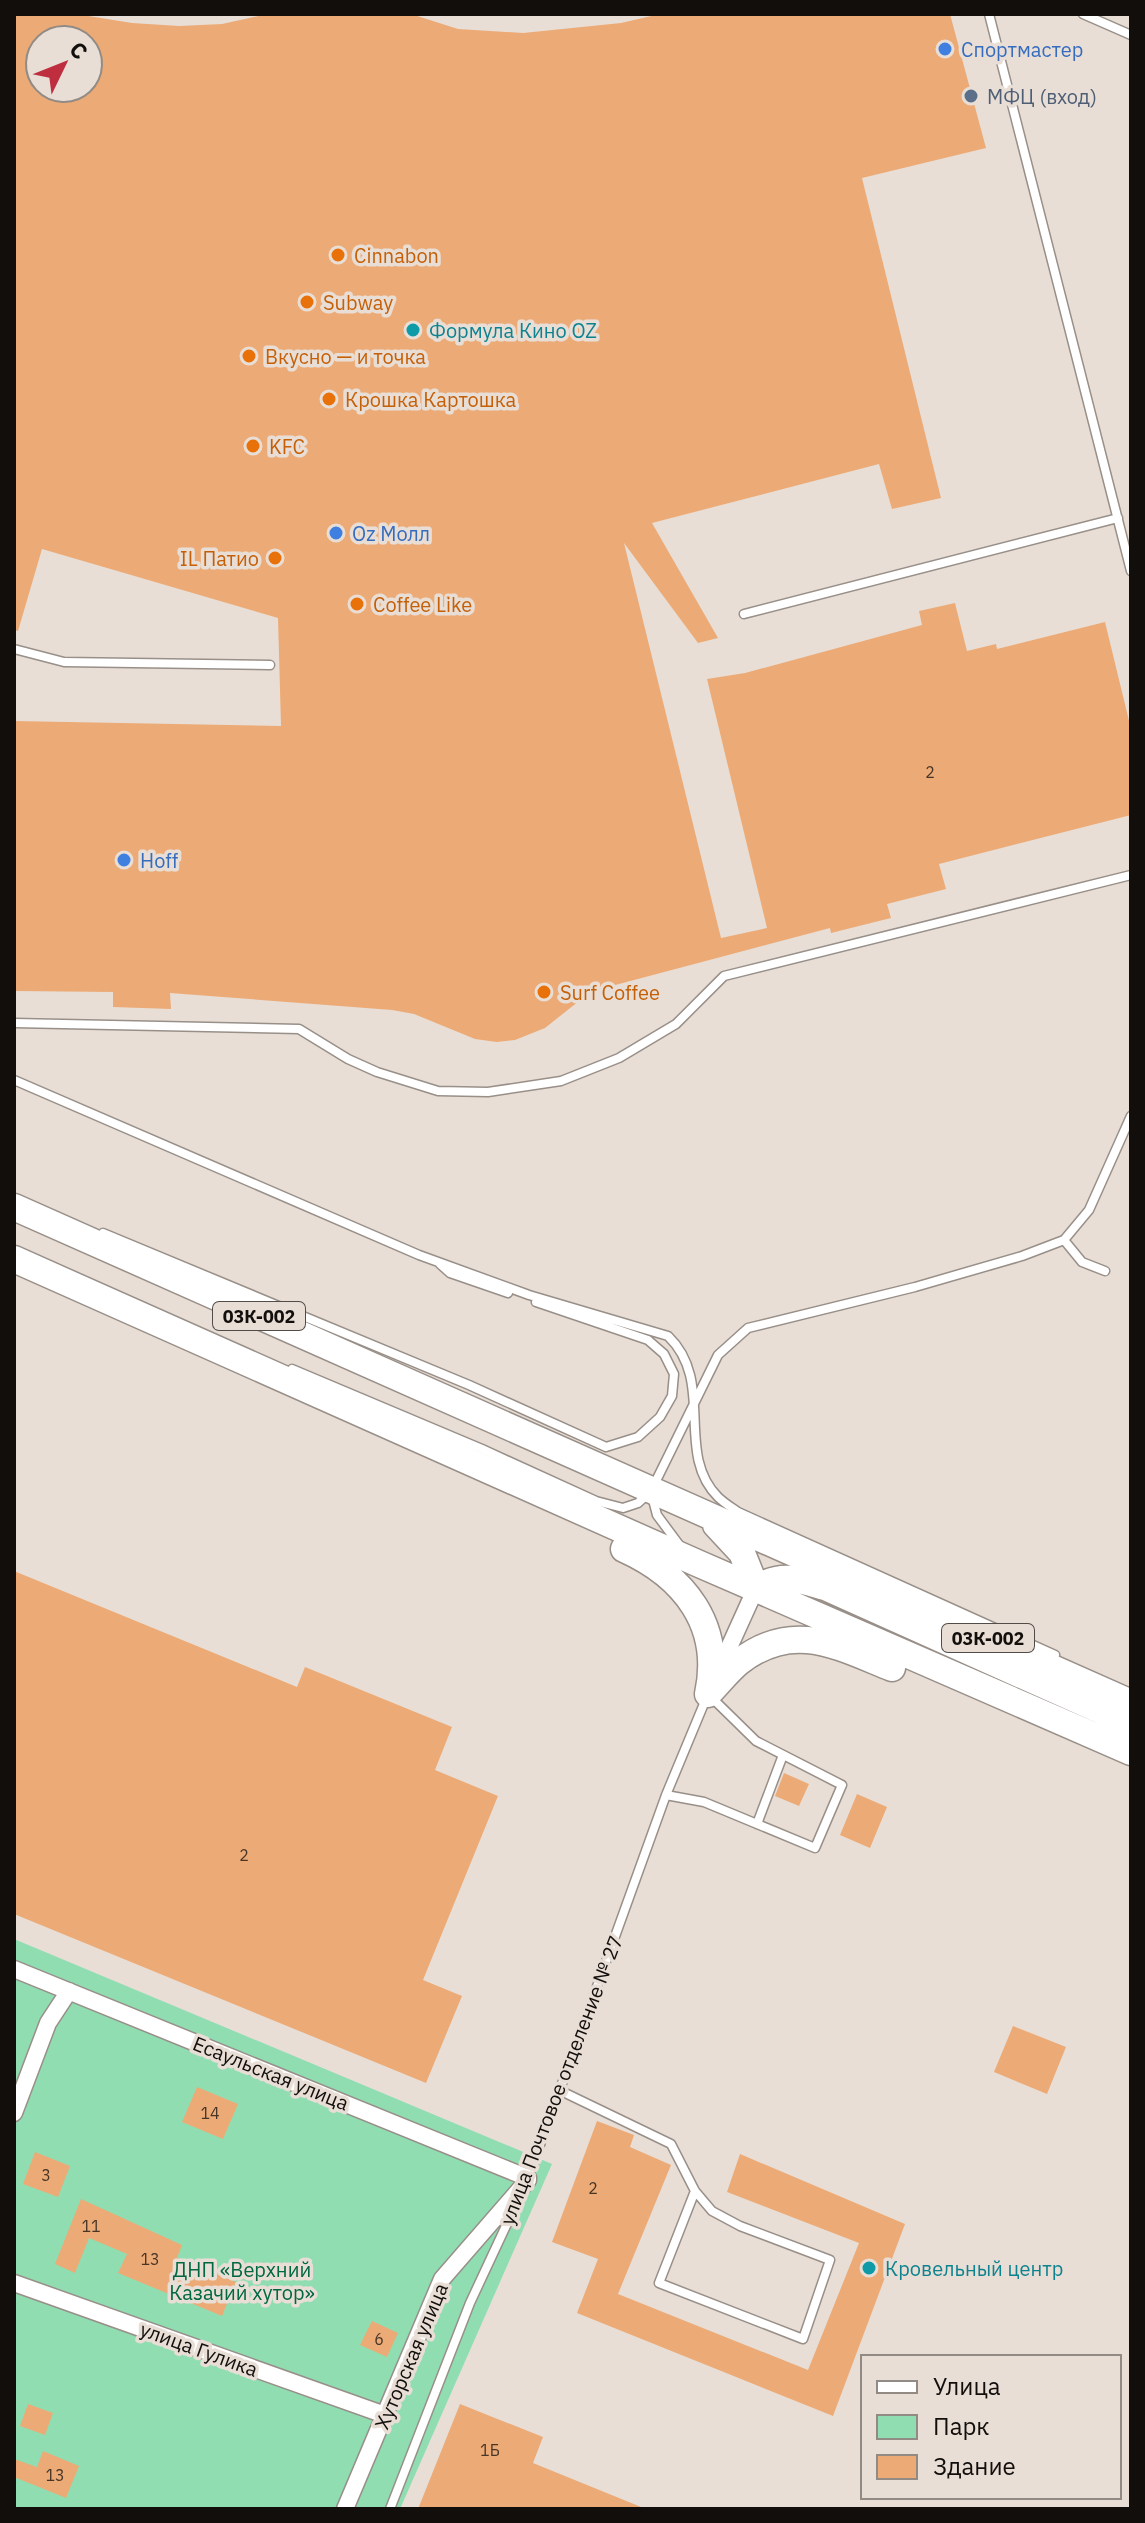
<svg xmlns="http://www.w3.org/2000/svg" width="1145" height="2523" viewBox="0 0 1145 2523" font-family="'IBM Plex Sans',sans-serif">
<rect width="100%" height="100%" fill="#e8ded6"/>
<path fill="#90ddb2" d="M14 1939 552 2164 400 2509H14Z"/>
<path fill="#ecab76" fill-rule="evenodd" d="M14 14H76L132 23 179 26 222 24 267 14H411L458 29 523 33 621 23 660 14H950L986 148 862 178 941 498 892 509 879 464 652 523 718 638 698 643 624 543 721 938 767 928 707 679 745 673 922 625 919 611 955 603 967 651 996 644 997 649 1105 622 1131 729V815L939 864 946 889 887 904 891 918 831 933 830 928 604 988 584 997 545 1028 515 1040 497 1042 475 1039 414 1014 392 1010 170 993 171 1009 113 1007V992L14 991V721L281 726 278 618 42 549 18 631 14 630ZM40 40H88V88H40Z
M14 1571 297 1687 305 1667 452 1727 435 1770 498 1796 423 1980 462 1996 426 2083 14 1914Z
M784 1773 809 1784 799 1806 775 1796Z
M857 1794 887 1807 870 1848 840 1835Z
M1013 2026 1066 2047 1047 2094 994 2072Z
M197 2087 238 2104 223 2139 182 2122Z
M597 2121 634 2135 630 2147 671 2165 618 2294 808 2370 859 2243 727 2192 740 2154 905 2224 833 2416 577 2313 598 2259 552 2242Z
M35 2152 70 2166 58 2197 23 2184Z
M81 2199 182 2245 177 2258 236 2282 222 2316 118 2273 127 2254 89 2238 75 2273 55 2264Z
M372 2321 398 2333 387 2357 360 2345Z
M28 2404 53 2413 45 2435 20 2426Z
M460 2404 543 2437 533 2463 646 2509H418Z
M43 2451 79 2466 66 2498 14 2477V2459L37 2467Z"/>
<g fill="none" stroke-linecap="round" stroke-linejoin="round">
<g stroke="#988f88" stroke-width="11">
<path id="service" d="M989 14 1131 571
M1083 14 1131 35
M744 614 1118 518
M14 649 64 662 270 665
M14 1023 299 1029 348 1059 377 1072 438 1091 488 1092 561 1081 619 1058 676 1024 724 976 1131 875
M14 1080 419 1255 529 1295 668 1336C716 1382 674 1453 718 1497 724 1503 731 1507 738 1512L1055 1655
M103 1233 469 1385 606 1447 638 1437 660 1417 672 1396 674 1374 664 1354 648 1340 536 1302
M1064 1240 1082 1262 1105 1271
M440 1264 450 1273 508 1293
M292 1369 482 1449 596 1501 623 1508 638 1503 651 1491 718 1355 748 1328 915 1287 1022 1256 1064 1240 1089 1210 1131 1116
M652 1496 657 1515 680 1546
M757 1824 783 1755
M561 2091 671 2144 695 2191 712 2211 740 2226 830 2260 803 2339 659 2283 695 2191
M528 2178 666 1795 708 1694 756 1741 842 1785 815 1848 704 1802 666 1795
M390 2509 470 2303 519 2198"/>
</g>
<g stroke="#988f88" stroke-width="19">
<path id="minor" d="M717 1674 756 1588
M14 1969 528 2178
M14 2113 48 2023 69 1991
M14 2283 385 2415
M345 2509 442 2279 528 2180"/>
</g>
<g stroke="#988f88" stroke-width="29">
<path id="primary" d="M14 1207 1131 1703
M14 1259 697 1563 1131 1752
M716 1525 742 1553 756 1588
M624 1549C684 1576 723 1625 708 1694
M756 1588C782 1573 797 1579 825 1587L1131 1724
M708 1694C718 1684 728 1671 739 1662 793 1620 837 1646 892 1668"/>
</g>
<use href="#service" stroke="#fff" stroke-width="8"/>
<use href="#minor" stroke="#fff" stroke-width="16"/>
<use href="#primary" stroke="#fff" stroke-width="26"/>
</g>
<g fill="#3f7fe0" stroke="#e8ded6" stroke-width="3">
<circle cx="945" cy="49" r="8"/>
<circle cx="336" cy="533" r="8"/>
<circle cx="124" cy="860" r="8"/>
</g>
<circle fill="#5c6f8a" stroke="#e8ded6" stroke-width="3" cx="971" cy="96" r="8"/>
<g fill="#e8710a" stroke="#e8ded6" stroke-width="3">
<circle cx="338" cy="255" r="8"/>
<circle cx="307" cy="302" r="8"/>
<circle cx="249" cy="356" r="8"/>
<circle cx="329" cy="399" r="8"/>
<circle cx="253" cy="446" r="8"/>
<circle cx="275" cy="558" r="8"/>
<circle cx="357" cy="604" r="8"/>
<circle cx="544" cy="992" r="8"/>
</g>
<g fill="#0f9aa8" stroke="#e8ded6" stroke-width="3">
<circle cx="413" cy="330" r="8"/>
<circle cx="869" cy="2268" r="8"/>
</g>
<g text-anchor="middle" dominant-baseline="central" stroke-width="7" stroke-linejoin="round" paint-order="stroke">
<g font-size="16" fill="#483526">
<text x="930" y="772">2</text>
<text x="244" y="1855">2</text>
<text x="210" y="2113">14</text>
<text x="46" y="2175">3</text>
<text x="593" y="2188">2</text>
<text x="91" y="2226">11</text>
<text x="150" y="2259">13</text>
<text x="379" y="2339">6</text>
<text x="490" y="2450">1Б</text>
<text x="55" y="2475">13</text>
</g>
<g fill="#e8ded6" stroke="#524c49" stroke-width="2">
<rect x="213" y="1302" width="92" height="28" rx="6"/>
<rect x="942" y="1624" width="92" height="28" rx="6"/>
</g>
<g font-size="18" font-weight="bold" fill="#120e0c">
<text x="259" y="1316">03К-002</text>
<text x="988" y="1638">03К-002</text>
</g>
<g font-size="20" fill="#366cbe" stroke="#e8ded6" text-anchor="start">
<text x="961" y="49">Спортмастер</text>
<text x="352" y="533">Oz Молл</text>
<text x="140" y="860">Hoff</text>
</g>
<g font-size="20" fill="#4e5e75" stroke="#e8ded6" text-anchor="start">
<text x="987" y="96">МФЦ (вход)</text>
</g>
<g font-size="20" fill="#c56008" stroke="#e8ded6" text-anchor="start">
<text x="354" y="255">Cinnabon</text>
<text x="323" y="302">Subway</text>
<text x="265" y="356">Вкусно — и точка</text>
<text x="345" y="399">Крошка Картошка</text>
<text x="269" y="446">KFC</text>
<text x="259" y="558" text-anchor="end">IL Патио</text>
<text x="373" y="604">Coffee Like</text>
<text x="560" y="992">Surf Coffee</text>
</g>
<g font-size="20" fill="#0d838f" stroke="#e8ded6" text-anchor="start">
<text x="429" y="330">Формула Кино OZ</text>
<text x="885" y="2268">Кровельный центр</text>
</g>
<g font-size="20" fill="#120e0c" stroke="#e8ded6">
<text transform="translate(271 2073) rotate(22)">Есаульская улица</text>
<text transform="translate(561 2080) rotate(-69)">улица Почтовое отделение № 27</text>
<text transform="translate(199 2349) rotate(20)">улица Гулика</text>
<text transform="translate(411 2356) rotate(-67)">Хуторская улица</text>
</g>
<g font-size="20" fill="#006841" stroke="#e8ded6">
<text x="242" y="2269">ДНП «Верхний<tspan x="242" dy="23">Казачий хутор»</tspan></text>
</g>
</g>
<rect width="1145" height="2523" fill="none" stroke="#120e0c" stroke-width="32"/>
<rect x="861" y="2355" width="260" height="144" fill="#e8ded6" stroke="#928b85" stroke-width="2"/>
<rect x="877" y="2381" width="40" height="12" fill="#ffffff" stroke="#928b85" stroke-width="2"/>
<text x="933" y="2395" font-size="24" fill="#120e0c">Улица</text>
<rect x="877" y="2415" width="40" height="24" fill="#90ddb2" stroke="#928b85" stroke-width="2"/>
<text x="933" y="2435" font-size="24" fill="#120e0c">Парк</text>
<rect x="877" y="2455" width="40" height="24" fill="#ecab76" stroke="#928b85" stroke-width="2"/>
<text x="933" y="2475" font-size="24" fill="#120e0c">Здание</text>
<g transform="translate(64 64) rotate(47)"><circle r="38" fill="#e8ded6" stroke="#928b85" stroke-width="2"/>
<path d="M0-6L14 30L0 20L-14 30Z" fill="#be2e3e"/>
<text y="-12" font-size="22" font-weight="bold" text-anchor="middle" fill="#120e0c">С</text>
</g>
</svg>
